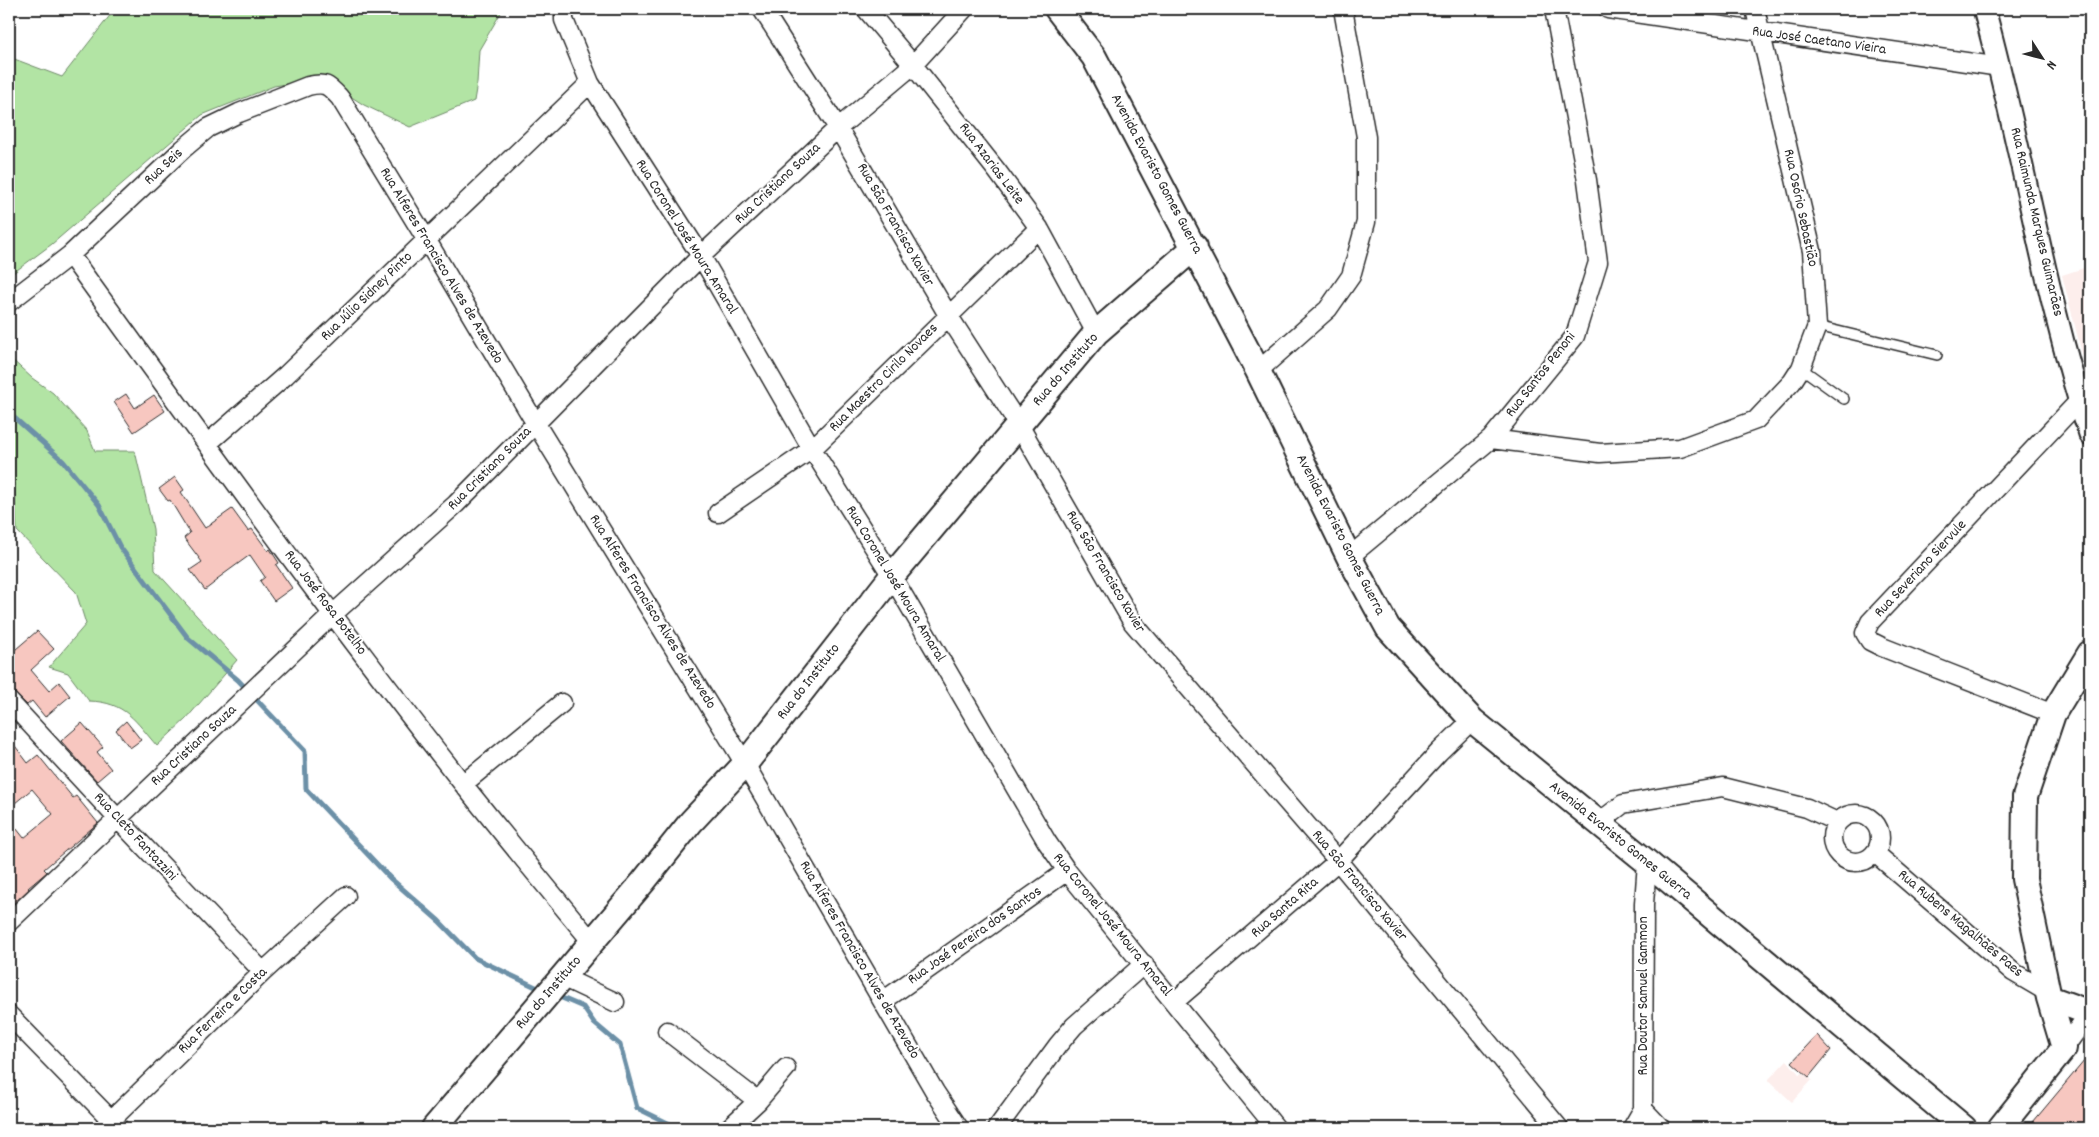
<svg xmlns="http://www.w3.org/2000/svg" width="2099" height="1137" viewBox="0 0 2099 1137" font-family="Dekko,sans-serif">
<rect width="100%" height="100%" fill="#fff"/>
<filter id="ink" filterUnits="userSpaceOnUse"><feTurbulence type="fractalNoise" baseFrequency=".02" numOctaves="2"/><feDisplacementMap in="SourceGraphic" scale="10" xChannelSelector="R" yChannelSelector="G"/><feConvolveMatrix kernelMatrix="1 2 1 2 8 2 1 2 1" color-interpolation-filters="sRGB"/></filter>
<g filter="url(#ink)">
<path fill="#fdeeec" d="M2090 266V385L2062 275Z
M1787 1060 1799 1074 1804 1073 1812 1080 1792 1102 1768 1080Z"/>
<path fill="#b2e4a4" stroke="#6e8868" d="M115 9H503L479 50 477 83 474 101 410 127 364 105 322 78 274 86 202 115 52 244 9 276V57L62 77Z
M9 357 32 378 53 393 87 431 95 451H135L153 529 155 570 237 660 186 719 157 746C135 721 126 702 89 701L68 673 49 667 86 624 76 592 17 531 14 483 9 478Z"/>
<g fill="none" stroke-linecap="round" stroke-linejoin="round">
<path stroke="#6c90a7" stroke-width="5" d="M9 413 63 461 99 505 120 547 188 638 238 680 305 751 306 789 390 878 439 921 475 958 542 990
M555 995 583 1007 594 1023 620 1045 637 1108 678 1128"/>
</g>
<path fill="#f7c7c0" stroke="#2b2b2b" d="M126 394 135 408 154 395 165 411 134 432 114 402Z
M175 477 184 490 181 492 205 528 232 509 248 531 252 529 268 551 270 549 279 563 276 565 292 588 274 601 260 581 265 577 250 555 217 579 218 580 205 590 190 570 202 562 184 538 190 533 170 500 168 501 159 489Z
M37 631 54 649 31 670 49 691 59 682 70 696 45 717 32 701 27 705 9 687V655Z
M126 721 141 740 130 748 116 730Z
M82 723 103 747 97 752 111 769 97 781 61 741Z
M9 738 28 763 38 755 73 798 76 796 98 823 44 869 47 872 28 888 29 889 9 908V819L24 838 53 814 32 789 9 808Z
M1817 1035 1831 1050 1809 1077 1792 1062Z
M2090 1054V1128H2028Z"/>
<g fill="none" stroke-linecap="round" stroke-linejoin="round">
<g stroke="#2b2b2b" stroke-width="12">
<path id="service" d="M1817 326 1937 355
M1801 368 1844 399"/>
</g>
<g stroke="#2b2b2b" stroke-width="21">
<path id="minor" d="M564 9V20L590 83 701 256 812 449 892 576 1047 842 1067 871 1276 1128
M762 9 838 128 948 315 1019 425 1133 623 1338 861 1559 1128
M866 9 913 65 997 171 1039 228 1096 333
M1608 9 2000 67
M70 255C199 433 327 612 463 784 506 838 549 890 592 942
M9 302 70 255 183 149 208 128 239 113 308 86C326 82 328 85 340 98L426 239 536 424 745 764 935 1092 959 1128
M1258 371 1328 309 1351 276 1366 222V137L1343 9
M1491 439 1600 453 1680 448 1756 420 1792 382 1801 368 1817 326 1812 251 1755 9
M207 444 286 375 590 83
M718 513 812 449 1039 228
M1349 557 1491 439 1575 336 1598 262 1587 180 1554 9
M9 701 117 818 263 972
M2053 714 1882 647 1870 641 1865 633 1870 622 2079 401
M463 784 562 703
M1832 838a24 24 0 1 1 48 0a24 24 0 1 1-48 0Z
M1598 823 1623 804 1723 787 1807 808 1837 822
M1875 853 2013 972 2047 992
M9 922 333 614 456 504 701 256 838 128 913 65 964 9
M562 977 615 1002
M883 1001 1067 871
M1174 1002 1338 861 1439 752 1472 720
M9 1015 119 1128
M667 1031 758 1101
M2064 1048 2090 1012
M1643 1109 1661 1128
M103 1128 263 972 346 896
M729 1128 758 1101 786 1068
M997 1128 1058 1045 1074 1026 1144 964
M1632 1128 1643 1109 1644 904 1647 862"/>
</g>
<g stroke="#2b2b2b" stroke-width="25">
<path id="tertiary" d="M1984 9C2023 150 2044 295 2090 434"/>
</g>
<g stroke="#2b2b2b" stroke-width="28">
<path id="secondary" d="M1057 9 1094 57 1258 371 1349 557 1388 628 1472 720 1647 862 1964 1128
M2049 998 2090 1013
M434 1128 643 882 691 822 745 764 892 576 1096 333 1195 247
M2000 1128 2064 1048 2049 998 2024 879 2025 797 2053 714 2090 653"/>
</g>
<use href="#service" stroke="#fff" stroke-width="9"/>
<use href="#minor" stroke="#fff" stroke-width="18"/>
<use href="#tertiary" stroke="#fff" stroke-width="21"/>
<use href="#secondary" stroke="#fff" stroke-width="24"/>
</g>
</g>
<g text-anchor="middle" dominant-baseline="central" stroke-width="4" stroke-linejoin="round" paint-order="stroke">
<g font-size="15" fill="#2b2b2b" stroke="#fff">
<text transform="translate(1819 41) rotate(8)">Rua José Caetano Vieira</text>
<text transform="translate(991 164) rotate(53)">Rua Azarias Leite</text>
<text transform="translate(164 167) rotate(-43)">Rua Seis</text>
<text transform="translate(1156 174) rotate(62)">Avenida Evaristo Gomes Guerra</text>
<text transform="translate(778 184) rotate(-43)">Rua Cristiano Souza</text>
<text transform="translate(1800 208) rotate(78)">Rua Osório Sebastião</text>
<text transform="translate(2036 222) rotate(77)">Rua Raimunda Marques Guimarães</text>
<text transform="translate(895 225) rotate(60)">Rua São Francisco Xavier</text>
<text transform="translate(686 237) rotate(58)">Rua Coronel José Moura Amaral</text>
<text transform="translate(441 266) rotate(59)">Rua Alferes Francisco Alves de Azevedo</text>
<text transform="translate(367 297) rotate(-44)">Rua Júlio Sidney Pinto</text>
<text transform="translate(1066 370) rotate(-49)">Rua do Instituto</text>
<text transform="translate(1541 375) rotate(-52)">Rua Santos Penoni</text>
<text transform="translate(884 378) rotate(-45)">Rua Maestro Cirilo Novaes</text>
<text transform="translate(490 469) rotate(-45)">Rua Cristiano Souza</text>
<text transform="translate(1340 535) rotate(63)">Avenida Evaristo Gomes Guerra</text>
<text transform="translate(1921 569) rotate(-47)">Rua Severiano Siervule</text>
<text transform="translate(1105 572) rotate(59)">Rua São Francisco Xavier</text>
<text transform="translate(895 584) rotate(59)">Rua Coronel José Moura Amaral</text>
<text transform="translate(325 603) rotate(53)">Rua José Rosa Botelho</text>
<text transform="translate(652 612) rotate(58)">Rua Alferes Francisco Alves de Azevedo</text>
<text transform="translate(809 682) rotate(-52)">Rua do Instituto</text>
<text transform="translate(194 746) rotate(-43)">Rua Cristiano Souza</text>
<text transform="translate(135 837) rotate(47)">Rua Cleto Fantazzini</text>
<text transform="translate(1620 841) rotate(39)">Avenida Evaristo Gomes Guerra</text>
<text transform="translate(1359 886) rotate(50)">Rua São Francisco Xavier</text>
<text transform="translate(1285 908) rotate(-41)">Rua Santa Rita</text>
<text transform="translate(1960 924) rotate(40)">Rua Rubens Magalhães Paes</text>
<text transform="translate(1112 925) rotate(51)">Rua Coronel José Moura Amaral</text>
<text transform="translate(975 936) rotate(-35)">Rua José Pereira dos Santos</text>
<text transform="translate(859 960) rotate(60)">Rua Alferes Francisco Alves de Azevedo</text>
<text transform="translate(549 993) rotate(-49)">Rua do Instituto</text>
<text transform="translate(1644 996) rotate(-90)">Rua Doutor Samuel Gammon</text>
<text transform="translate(223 1011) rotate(-44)">Rua Ferreira e Costa</text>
</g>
</g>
<rect width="2099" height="1137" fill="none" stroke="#fff" stroke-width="30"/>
<rect x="15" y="15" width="2069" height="1107" fill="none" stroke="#2b2b2b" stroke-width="2" filter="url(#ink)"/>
<g transform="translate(2042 58) rotate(126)" stroke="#ffffff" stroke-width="4" paint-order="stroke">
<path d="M0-4L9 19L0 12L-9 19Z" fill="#2b2b2b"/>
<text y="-8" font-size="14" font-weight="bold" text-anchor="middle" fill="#2b2b2b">N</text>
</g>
</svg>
